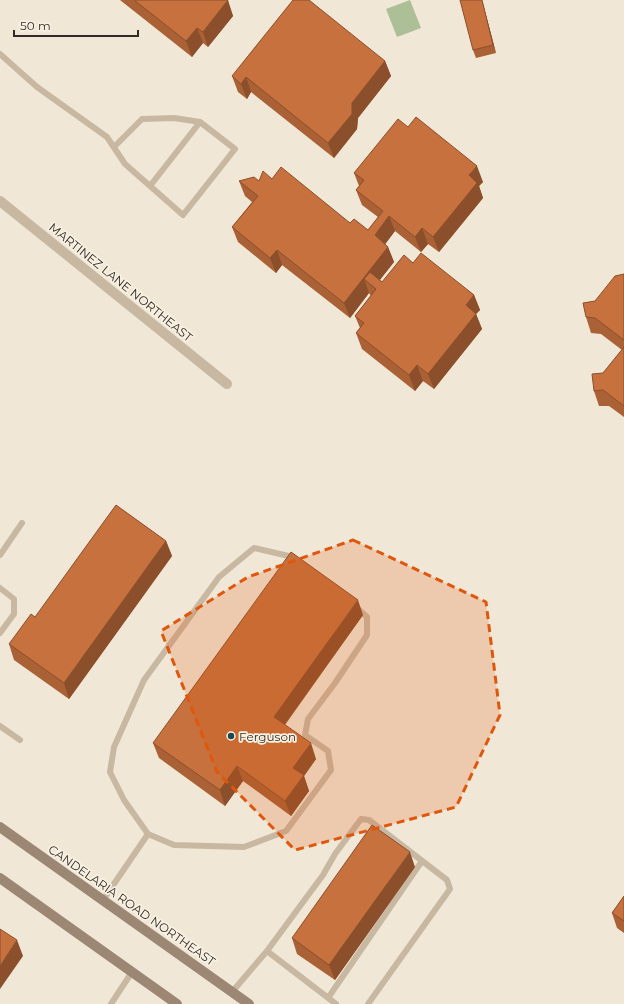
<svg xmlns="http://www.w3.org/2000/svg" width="624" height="1004" viewBox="0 0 624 1004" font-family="Montserrat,sans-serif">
<rect width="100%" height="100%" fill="#f0e7d6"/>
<path fill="#acbf97" d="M410 0 421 28 397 37 386 9Z"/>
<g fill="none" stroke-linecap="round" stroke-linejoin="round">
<path stroke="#c8b8a2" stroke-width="6" d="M0 54 37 87 107 137 125 164 183 215 235 149 200 122 150 186
M114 147 142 119 174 118 200 122
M0 555 22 523
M0 588 14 599V614L0 633
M0 726 20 740
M148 834 174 845 244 847 286 831 331 770 328 751 305 735 308 719 335 683 367 635V617L357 608
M103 900 148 834 124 800 110 772 114 747 144 680 219 577 254 548 293 557 295 559
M267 951 336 1004
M232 992 267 951 306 898 323 875 335 854 361 819 369 820 447 880 450 889 368 1004
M328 998 422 861
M111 1004 132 972"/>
<path stroke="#c8b8a2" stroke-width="10" d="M0 201 227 384"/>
<path stroke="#9b8774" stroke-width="10" d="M0 827 249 1004
M0 878 177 1004"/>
</g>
<path fill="#aa6135" d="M120 0H227L233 16 208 47 203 43 192 57Z
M482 0 496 53 476 58 473 50Z
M385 61 391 76 358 118 357 129 334 158 251 92 247 99 238 92 232 76Z
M408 127 483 182 479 186 483 198 439 252 428 244 421 252 395 231 385 244 388 247 394 262 380 280 382 282 413 263 474 295 480 310 476 314 482 329 434 389 423 381 415 391 362 349 356 333 360 328 355 316 371 296 369 293 350 318 282 265 276 273 238 242 232 227 252 202 245 196 239 181H259L272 179 350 223 368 230 378 217 362 205 356 190 359 186 354 173Z
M624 274V417L609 406H599L594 391 603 373 622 350 601 334 591 333 586 317 595 301Z
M166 541 172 556 69 699 14 660 9 644 35 617Z
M363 615 285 725 316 759 304 776 309 791 291 816 243 781 225 806 159 758 153 743Z
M415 867 335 980 297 954 292 938Z
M624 896V933L617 928 612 913Z"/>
<path fill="#8b4f2b" d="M228 0 233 16 208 47 203 32Z
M482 0 496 53 493 45Z
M197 28 203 43 192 57 186 41Z
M385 61 391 76 358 118 357 129 334 158 328 143 352 103Z
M246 77 251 92 247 99 241 84Z
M477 166 483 182 479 186 483 198 439 252 433 237 469 175Z
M389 216 395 231 380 251 375 235Z
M422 228 428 244 421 252 415 237Z
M388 247 394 262 374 287 364 279 369 293 350 318 344 303Z
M277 250 282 265 276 273 270 258Z
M474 295 480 310 476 314 482 329 434 389 428 374 466 305Z
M417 365 423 381 415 391 409 375Z
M166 541 172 556 69 699 64 683Z
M358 600 363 615 279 732 274 717Z
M311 743 316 759 304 776 309 791 291 816 285 801 293 768Z
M237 766 243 781 225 806 220 790Z
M410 852 415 867 335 980 329 965Z
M17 940 23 956 0 989V966Z"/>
<path fill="#c6713e" stroke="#8b4f2b" d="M134 0H228L203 32 197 28 186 41Z
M293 0H309L385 61 352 103V114L328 143 246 77 241 84 232 76Z
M460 0H482L493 45 473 50Z
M416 117 477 166 469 175 477 183 433 237 422 228 415 237 389 216 375 235 388 247 344 303 277 250 270 258 232 227 258 196 239 181 254 177 259 181 263 171 272 179 281 167 350 223 354 219 368 230 383 211 356 190 364 180 354 173 398 119 408 127Z
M421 253 474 295 466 305 476 314 428 374 417 365 409 375 356 333 364 323 355 316 376 289 364 279 370 272 382 282 404 255 413 263Z
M624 274V340L595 318 586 317 583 303 595 301 615 276Z
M624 347V406L603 390 594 391 592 374 603 373Z
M116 505 166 541 64 683 9 644 31 614 35 617Z
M291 552 358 600 274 717 311 743 293 768 304 775 285 801 237 766 220 790 153 743Z
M372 825 410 852 329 965 292 938Z
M624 896V921L612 913Z
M0 929 17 940 0 966Z"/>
<path fill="#df570d" fill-opacity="0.2" stroke="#df570d" stroke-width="3" stroke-dasharray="8 5" stroke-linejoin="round" d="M353 540 486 602 500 715 456 807 295 850 217 772 161 631 248 577Z"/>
<circle fill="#1b4954" stroke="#f8f1e2" stroke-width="1.5" cx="231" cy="736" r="4"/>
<g text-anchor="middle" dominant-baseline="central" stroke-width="3.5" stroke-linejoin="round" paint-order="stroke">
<g font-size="12" fill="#332b25" stroke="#f8f1e2">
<text transform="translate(121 282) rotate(39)">MARTINEZ LANE NORTHEAST</text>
<text transform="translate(132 905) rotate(35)">CANDELARIA ROAD NORTHEAST</text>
</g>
<g font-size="12" fill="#332b25" stroke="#f8f1e2" text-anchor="start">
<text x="239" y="736">Ferguson</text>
</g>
</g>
<path d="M14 30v6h124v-6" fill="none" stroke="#332b25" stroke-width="2"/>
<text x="20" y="30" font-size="12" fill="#332b25" stroke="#f8f1e2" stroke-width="3" paint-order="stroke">50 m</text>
</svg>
